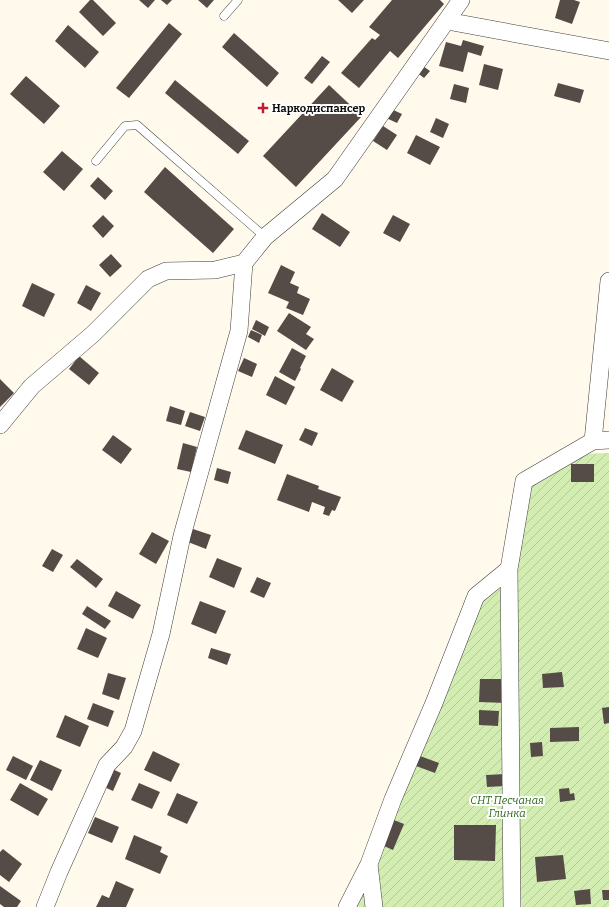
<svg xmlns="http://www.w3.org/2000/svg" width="609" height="907" viewBox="0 0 609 907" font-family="Bitter,serif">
<defs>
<pattern id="garden-furrows" width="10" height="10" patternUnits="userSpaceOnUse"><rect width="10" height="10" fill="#d2ecb2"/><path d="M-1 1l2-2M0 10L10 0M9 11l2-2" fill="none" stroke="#b3c998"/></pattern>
</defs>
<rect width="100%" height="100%" fill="#fffaeb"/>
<path fill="url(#garden-furrows)" d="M609 453V907H353L481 597 517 571 530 484 582 454Z"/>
<path fill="#554c47" d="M90 0H93L116 23 103 36 79 12Z
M139 0H155L148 8Z
M161 0H172L167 5Z
M198 0H214L207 8Z
M338 0H364L352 13Z
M392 0H440L444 4 398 58 390 51 359 88 341 73 372 38 375 40 380 35 369 27Z
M560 0H574L580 2 572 24 555 18Z
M169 23 182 34 129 98 116 88Z
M68 25 99 52 85 68 55 41Z
M234 33 279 73 267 87 222 47Z
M463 40 484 46 481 56 468 52 463 72 439 66 446 42 461 46Z
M322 56 330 62 312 84 304 78Z
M420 64 430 71 424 78 415 71Z
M484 64 503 69 498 90 479 85Z
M26 76 60 106 44 124 10 94Z
M175 80 249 141 238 154 165 93Z
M558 83 584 90 580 103 554 96Z
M454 84 469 88 466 103 450 99Z
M329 85 362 116 296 187 263 156Z
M389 108 402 114 397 123 384 117Z
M436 118 449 124 443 138 430 132Z
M383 126 397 135 387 150 373 141Z
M416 135 440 147 430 165 407 153Z
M62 151 83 169 64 191 43 172Z
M165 167 234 229 213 253 144 192Z
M98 177 113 191 105 200 90 186Z
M322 213 350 232 340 247 312 229Z
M103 215 114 226 103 238 92 226Z
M393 215 410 224 400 242 383 233Z
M111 254 122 266 110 277 99 265Z
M281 265 295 272 290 283 299 287 297 293 310 299 303 315 286 308 289 302 268 293Z
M32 283 55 294 44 317 22 306Z
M86 285 101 293 91 311 77 303Z
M289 313 311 327 306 334 314 339 306 350 277 331Z
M256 320 269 327 265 336 252 329Z
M251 330 262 335 259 343 248 337Z
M292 348 306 356 300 368 301 369 295 381 279 372Z
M79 356 99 373 89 385 69 369Z
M244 358 257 364 252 377 238 371Z
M332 368 354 381 342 402 320 390Z
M275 376 295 387 286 405 266 395Z
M0 379 14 393 0 407Z
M170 406 185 411 181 425 166 421Z
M190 412 205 417 200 431 185 426Z
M305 428 318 433 312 446 299 440Z
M246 430 283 445 275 464 238 449Z
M113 435 132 449 121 464 102 450Z
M183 443 197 447 191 472 177 469Z
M571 464H594V482H571Z
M217 468 231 472 228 484 214 480Z
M287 474 319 486 318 489 341 497 335 511 332 510 329 516 323 514 325 507 312 502 309 512 277 500Z
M193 529 211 535 206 549 188 542Z
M152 532 169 541 156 564 139 554Z
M52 549 63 555 53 572 42 566Z
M217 558 242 568 234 588 209 577Z
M77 559 103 579 96 588 70 567Z
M257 577 271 583 264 598 250 592Z
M116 591 141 605 133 619 108 606Z
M200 601 226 611 216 634 191 624Z
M87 606 111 621 105 629 82 614Z
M86 628 107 638 98 658 77 649Z
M211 648 231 654 227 665 208 658Z
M562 672 564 687 543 688 542 674Z
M108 673 126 678 119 700 102 694Z
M480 679H504L507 703 479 702Z
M93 703 114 711 108 727 87 719Z
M609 707V723L604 724 602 708Z
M479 710 499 711 498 726 479 725Z
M65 715 89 726 80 747 56 737Z
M579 727V741L550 742V728Z
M542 742 543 756 531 757 530 743Z
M153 751 180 764 171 782 144 770Z
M13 756 33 766 26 780 6 770Z
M420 756 439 763 435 773 416 766Z
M40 760 62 770 52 791 30 780Z
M110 768 121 773 113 791 102 786Z
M506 774V786L487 787 486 775Z
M20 783 48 799 38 816 10 800Z
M139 783 160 792 152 809 131 800Z
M569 788 570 794 574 793 575 800 560 802 559 789Z
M177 793 198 802 187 824 167 815Z
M95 817 119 827 112 843 88 833Z
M394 820 404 824 393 850 384 846Z
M454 825H496L495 861 454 860Z
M134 835 162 847 160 852 168 856 160 874 125 859Z
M3 849 22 864 9 882 0 875V852Z
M563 855 566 879 537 882 535 857Z
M116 881 134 889 126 907H96L102 895 109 898Z
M0 886 21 901 17 907H4L0 904Z
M590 889 591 904 576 905 574 891Z
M602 890H609V900H603Z"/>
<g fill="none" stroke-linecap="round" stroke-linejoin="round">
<g stroke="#3f3f3f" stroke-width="9">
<path id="service" d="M224 16 238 0
M96 161 125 126 137 125 265 237"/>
</g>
<g stroke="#3f3f3f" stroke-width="18">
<path id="minor" d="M447 21 609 51
M0 425 32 386 93 334 148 279 166 271 215 270 244 263
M593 441 609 281
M509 569 512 907
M45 907 59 872 107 765 124 747 133 731 161 634 182 536 239 331 244 263 265 237 335 179 461 0
M347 907 369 864
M374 907 369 864 393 799 434 703 476 596 509 569 524 481 593 441 609 440"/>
</g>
<use href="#service" stroke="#fff" stroke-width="8"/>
<use href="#minor" stroke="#fff" stroke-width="17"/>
</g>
<path fill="#c51b29" stroke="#fff" stroke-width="1.5" d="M261 102h4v4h4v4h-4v4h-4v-4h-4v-4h4z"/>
<g text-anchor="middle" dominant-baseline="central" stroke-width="4" stroke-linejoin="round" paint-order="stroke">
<g font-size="11" font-weight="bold" fill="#0c0c0c" stroke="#fff" text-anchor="start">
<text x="272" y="108">Наркодиспансер</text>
</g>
<g font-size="11" font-style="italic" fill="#2c6718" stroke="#fff">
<text x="507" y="800">СНТ Песчаная<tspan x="507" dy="13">Глинка</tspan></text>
</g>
</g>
</svg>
